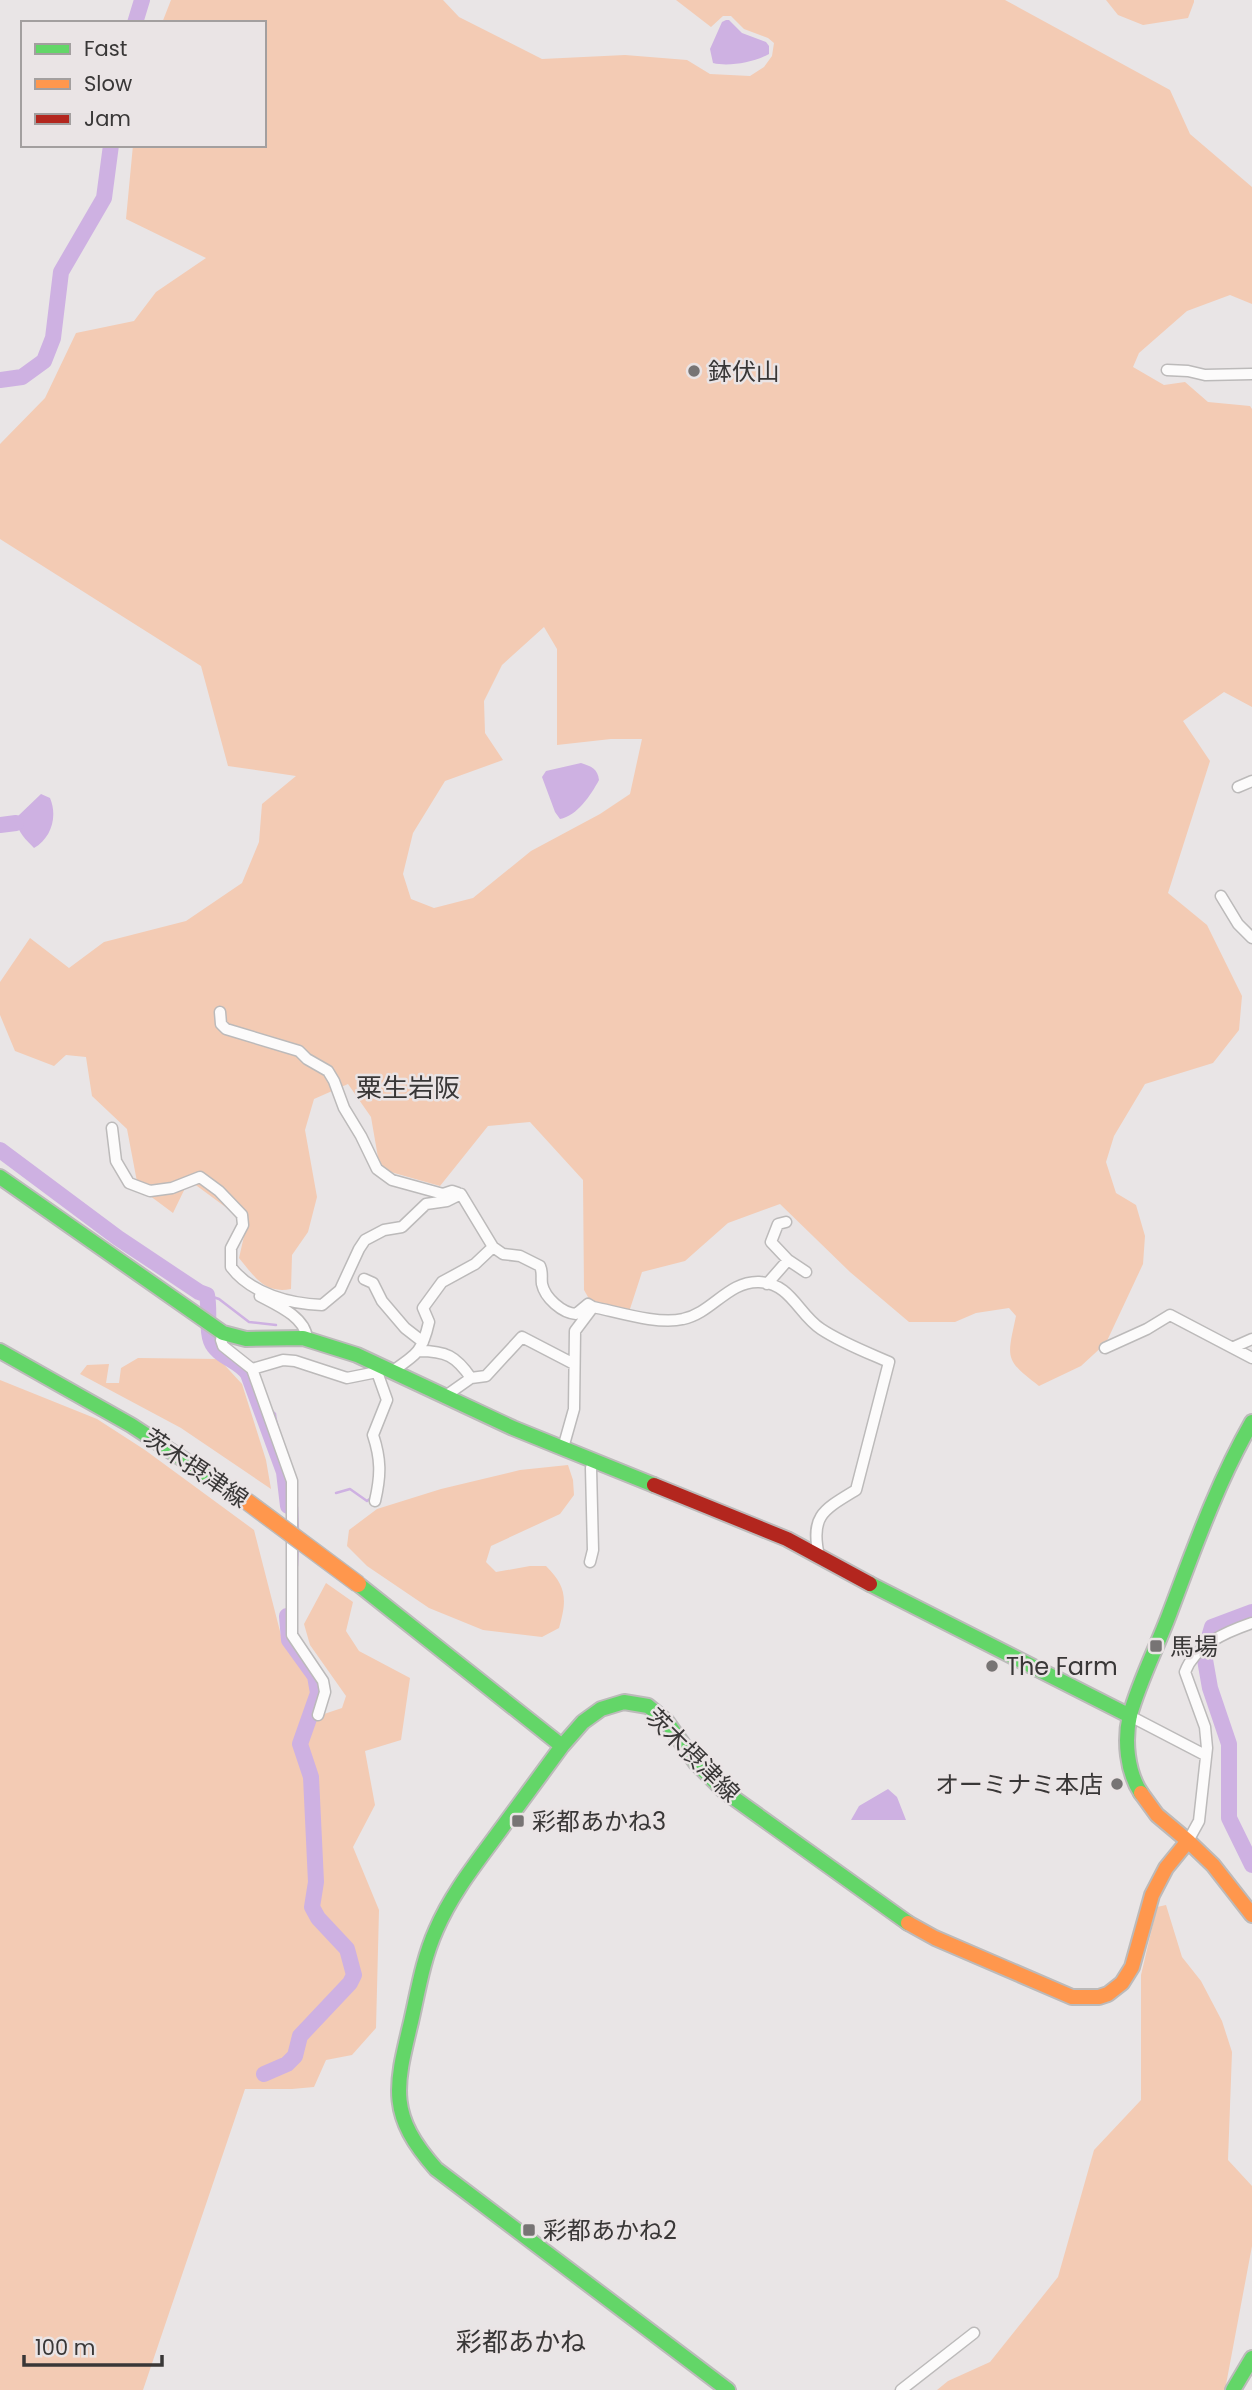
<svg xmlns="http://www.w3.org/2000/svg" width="1252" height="2390" viewBox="0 0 1252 2390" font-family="Poppins,'Noto Sans JP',sans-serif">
<rect width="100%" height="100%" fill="#e9e5e6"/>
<path fill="#f3cbb4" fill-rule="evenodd" d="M171 0H443L459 17 542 59 625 55 687 60 710 74 750 76 764 67 772 56 774 43 768 38 744 29 731 16H723L711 27 676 0H1005L1170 90 1190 134 1252 187V304L1230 295 1187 311 1139 353 1133 367 1164 385 1185 382 1208 402 1250 406 1252 409V707L1224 692 1183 721 1210 761 1168 893 1207 925 1242 996 1239 1030 1213 1063 1145 1084 1114 1136 1106 1162 1116 1193 1136 1205 1145 1236 1143 1264 1106 1343 1081 1366 1039 1386C1004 1359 1007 1359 1016 1316L1009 1308 976 1313 955 1322H909L850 1272 780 1204 728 1223 685 1261 642 1272 629 1312 592 1304 584 1290 583 1180 530 1122 488 1126 440 1186 380 1169 371 1117 348 1084 314 1099 305 1130 317 1197 308 1232 292 1255 291 1289C264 1294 255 1277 239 1258L247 1223 189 1180 173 1213 138 1187 127 1129 92 1096 86 1057 66 1055 54 1066 15 1051 0 1015V982L30 938 69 968 104 942 186 921 242 883 259 842 262 804 296 776 228 766 201 666 0 539V444L45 398 76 333 134 321 156 292 206 258 126 219 133 145H264V23H162ZM544 627 557 649V745L611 739H642L630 794 600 814 531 851 473 898 434 908 411 899 403 874 413 833 445 781 503 760 485 733 484 701 502 665Z
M1106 0H1194V2L1188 18 1143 25 1118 15Z
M138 1358 219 1359 242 1384 266 1460 271 1489 181 1428 80 1374 87 1365 109 1364 106 1383H119L121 1368Z
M0 1380 97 1419 145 1450 254 1530 282 1639 311 1676 318 1716 342 1708 346 1696 310 1645 304 1624 326 1583 353 1602 346 1631 359 1651 410 1678 401 1740 365 1751 375 1805 353 1847 379 1910 376 2028 352 2055 326 2060 314 2087 292 2089H245L143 2390H0Z
M568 1465 573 1480 574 1495 560 1514 491 1546 486 1562 496 1572 530 1566H546C567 1587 567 1600 559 1628L542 1637 483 1630 429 1608 367 1566 347 1546 349 1530 377 1509 441 1489 520 1470Z
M1166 1905 1182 1957 1201 1981 1222 2021 1232 2052 1228 2160 1252 2186V2246L1225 2390H937L948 2381 990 2362 1058 2277 1094 2150 1141 2100V1975L1157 1907Z"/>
<path fill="#ceb1e2" d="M726 20H729L742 33 766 42 769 46V54C755 62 729 67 713 63L710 49 722 22Z
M581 763C591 766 598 769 599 780 591 795 577 816 560 819L555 812 542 777 546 771Z
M41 794 50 798C58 817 51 838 34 848 26 840 15 830 17 817Z
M888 1789 897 1797 906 1820H851L859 1806Z"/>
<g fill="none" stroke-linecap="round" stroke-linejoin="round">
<path stroke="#ceb1e2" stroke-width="2.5" d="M207 1295 219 1299 249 1322 276 1325
M262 1385 271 1410 275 1414C276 1426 281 1434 284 1446
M336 1493 350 1489 367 1501 371 1498
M297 1507 298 1531
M297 1566 298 1548
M296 1608 297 1636"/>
<path stroke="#ceb1e2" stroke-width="16" d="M135 23 142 0
M0 380 22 377 44 361 53 338 61 272 104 198 111 145
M0 825 16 823
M0 1150 118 1238 199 1292 207 1295C210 1310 206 1328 211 1341 217 1357 239 1360 248 1374L284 1472 288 1506
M1252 1612 1212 1627 1204 1654 1210 1688 1229 1744V1818L1252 1865
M264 2074 287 2064 295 2056 300 2036 350 1983 354 1975 347 1949 318 1918 312 1907 316 1882 311 1777 300 1744 318 1693 315 1676 289 1640 287 1616"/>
<g stroke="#bcbaba" stroke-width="13">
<path id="street" d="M1167 370 1188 371 1205 375 1252 374
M1238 787 1252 781
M1221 896 1238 924 1252 938
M220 1012 221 1024 226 1029 299 1051 307 1059 328 1071 334 1081 344 1108 361 1136 377 1169 392 1180 443 1194 452 1191 458 1193
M112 1128 116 1161 129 1183 150 1191 172 1188 200 1177 219 1191 242 1215 243 1225 231 1248V1267C251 1294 291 1304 322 1305L340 1290 359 1249 365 1240 384 1230 402 1227 426 1204 447 1201 461 1194 493 1247 503 1254 520 1256 540 1266C543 1273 541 1277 542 1284 545 1298 562 1313 576 1314L588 1304 593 1307
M786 1222 778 1224 771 1242 788 1260 806 1272
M364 1279 373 1283 382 1301 405 1328 423 1342
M767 1284 788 1260
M261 1293 260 1296C277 1305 305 1317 307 1338
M223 1333 221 1340 223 1346 252 1369 292 1481V1635L323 1681 325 1692 318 1715
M1234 1347 1252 1339
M1105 1348 1147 1329 1170 1315 1252 1358
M419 1351C446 1351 456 1356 471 1378
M252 1369 283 1360 295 1361 347 1378 377 1372 379 1367
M391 1372C416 1355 422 1353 429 1322L423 1308 442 1282 475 1264 493 1247
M444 1397 471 1378 486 1376 522 1337 574 1364
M563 1448 574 1409 575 1331 593 1307C618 1312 658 1325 683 1319 712 1313 728 1281 759 1282 791 1283 798 1314 821 1329 842 1343 866 1352 889 1362L856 1490C823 1510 810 1516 819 1556
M375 1501C381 1475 381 1459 373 1435L387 1400 377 1372
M590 1562 593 1550 591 1468 595 1462
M1130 1716 1205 1755
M1188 1841 1199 1821 1207 1748 1205 1727 1185 1672C1195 1645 1226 1632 1252 1623
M901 2390 974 2333"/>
</g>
<g stroke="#bcbaba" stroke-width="18">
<path id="fast" d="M0 1177 223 1333 246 1339 303 1338 357 1355 513 1428 654 1485
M0 1351 131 1425 245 1500
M358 1584 562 1746 583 1722 601 1709 624 1702 648 1706 667 1722 696 1763 724 1791 908 1923
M870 1584 1130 1716
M562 1746C540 1776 518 1806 496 1836 474 1866 451 1895 436 1930 423 1959 418 1991 411 2022 395 2088 388 2115 436 2169L728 2390
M1141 1793C1127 1772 1124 1740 1130 1715 1139 1682 1157 1647 1169 1615 1194 1549 1217 1483 1252 1422
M1233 2390 1252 2358"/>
</g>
<g stroke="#bcbaba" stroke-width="18">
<path id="slow" d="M1188 1841 1213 1865 1252 1915
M908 1923 935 1938 1072 1997H1099L1108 1994 1122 1983 1132 1967 1152 1895 1166 1868 1188 1841 1157 1815 1141 1793"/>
</g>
<g stroke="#bcbaba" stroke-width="18">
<path id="jam" d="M654 1485 787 1539 870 1584"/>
</g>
<use href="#street" stroke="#fcfbfb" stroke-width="10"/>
<use href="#fast" stroke="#63d668" stroke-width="14"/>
<use href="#slow" stroke="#ff974d" stroke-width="14"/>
<use href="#jam" stroke="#b3261e" stroke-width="14"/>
<g stroke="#bcbaba" stroke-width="19" stroke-linecap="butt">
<path id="slow-bridge" d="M245 1500 358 1584"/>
</g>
<use href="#slow-bridge" stroke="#ff974d" stroke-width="16"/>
</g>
<g fill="#777474" stroke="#eae4e5" stroke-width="2.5">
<circle cx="694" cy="371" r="7"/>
<rect x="1149" y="1639" width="14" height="14" rx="3.5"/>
<circle cx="992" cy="1666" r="7"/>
<circle cx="1117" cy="1784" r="7"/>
<rect x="511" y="1814" width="14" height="14" rx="3.5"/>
<rect x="522" y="2223" width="14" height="14" rx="3.5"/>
</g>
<g text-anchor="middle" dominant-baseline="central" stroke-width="5" stroke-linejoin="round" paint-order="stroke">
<g font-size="24" fill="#393737" stroke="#eae4e5" text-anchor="start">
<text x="708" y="371">鉢伏山</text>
<text x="1170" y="1646">馬場</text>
<text x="1006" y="1666">The Farm</text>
<text x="1103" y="1784" text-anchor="end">オーミナミ本店</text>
<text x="532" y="1821">彩都あかね3</text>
<text x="543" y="2230">彩都あかね2</text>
</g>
<g font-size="24" fill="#393737" stroke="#eae4e5">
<text transform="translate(196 1468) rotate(34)">茨木摂津線</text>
<text transform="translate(693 1755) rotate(45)">茨木摂津線</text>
</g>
<g font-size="26" fill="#393737" stroke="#eae4e5">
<text x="408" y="1088">粟生岩阪</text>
<text x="521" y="2342">彩都あかね</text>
</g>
</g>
<rect x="21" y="21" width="245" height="126" fill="#eae4e5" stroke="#a39f9f" stroke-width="2"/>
<rect x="35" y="44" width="35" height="10" fill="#63d668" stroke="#a39f9f" stroke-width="2"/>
<text x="84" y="56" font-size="21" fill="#393737">Fast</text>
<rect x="35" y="79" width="35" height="10" fill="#ff974d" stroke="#a39f9f" stroke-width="2"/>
<text x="84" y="91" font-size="21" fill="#393737">Slow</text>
<rect x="35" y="114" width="35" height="10" fill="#b3261e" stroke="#a39f9f" stroke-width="2"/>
<text x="84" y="126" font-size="21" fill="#393737">Jam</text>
<path d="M24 2355v10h138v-10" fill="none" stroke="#393737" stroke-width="3.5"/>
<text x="35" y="2355" font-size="21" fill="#393737" stroke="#eae4e5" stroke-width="5" paint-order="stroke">100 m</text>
</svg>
